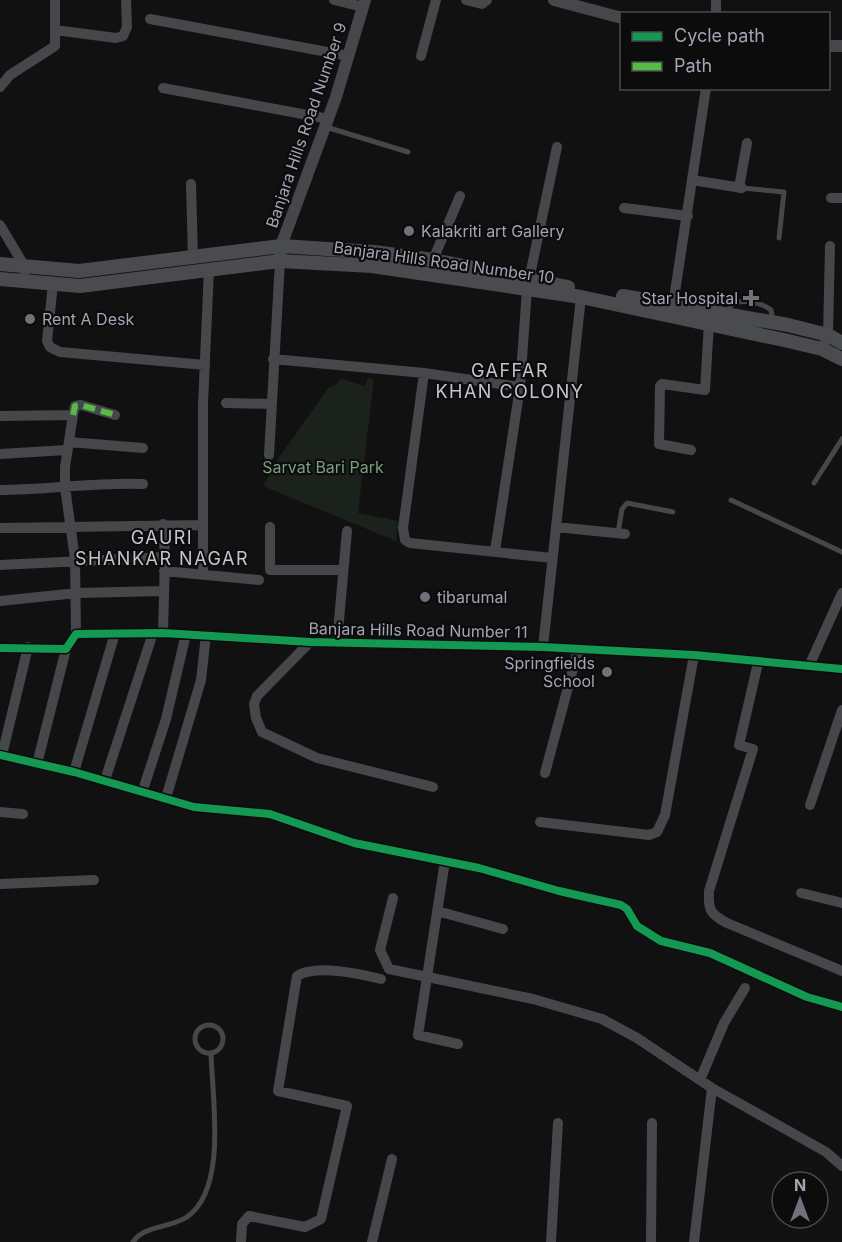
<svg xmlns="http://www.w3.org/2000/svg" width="842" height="1242" viewBox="0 0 842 1242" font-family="Inter,sans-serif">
<rect width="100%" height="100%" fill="#111112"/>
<path fill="#1b221c" d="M368 378 374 379 358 513 398 521 396 541 263 486 278 459 329 387 337 384 341 379 365 386Z"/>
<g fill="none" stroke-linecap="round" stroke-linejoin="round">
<path stroke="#46474a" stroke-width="5" d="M326 127 408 152
M742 188 784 192 779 238
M728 314 730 306C740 298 761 302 771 310L773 321
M814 483 842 439
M731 500 842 552
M618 533 622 509 627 503 673 512
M195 1039a14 14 0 1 1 28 0a14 14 0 1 1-28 0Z
M133 1242C144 1225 171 1228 187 1217 228 1189 212 1097 211 1053"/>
<path stroke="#46474a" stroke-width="10" d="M334 0 363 7
M466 0 482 4 487 0
M716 0V14
M150 19 349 56
M55 30 116 38 123 36 127 27 126 0
M421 56 436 0
M0 87 10 75 55 46V0
M163 88 329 119
M692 180 742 188
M191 184 193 259
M739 188 747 143
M831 198H842
M624 208 688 216
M0 225 25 267V272
M433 260 460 196
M53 284 47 341 50 347 60 352 205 365
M673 305 706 88
M822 349 828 335 830 246
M273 359 424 373 520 387
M424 373 403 528 405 540 410 543 552 558
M226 403 272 404
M73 415 75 406 81 405 115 415
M0 416 73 415 65 467V487L75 559 76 634
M69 442 143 448
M691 450 659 444 660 386 662 384 705 390 709 323
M0 454 67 450
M269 455 280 261
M0 490C48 490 95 482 143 484
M163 524 165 557 163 633
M270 527V570H342
M556 527 625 534
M0 528 201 525
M495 551 520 387 527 289 557 147
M0 565 165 557
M164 571 259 580
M203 573V404L209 269
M0 601 77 593 163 591
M310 642 257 696 254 704 256 718 262 732 317 758 433 787
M337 642 347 531
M543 647 581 297
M0 648 66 649 76 634 163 633 310 642 543 647 694 655 842 669
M758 663 739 745 753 749 709 891C708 910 710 914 727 923L842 971
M809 666 842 593
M0 755 74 772 194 807 270 814 354 843 479 868 559 891 621 905 627 909 637 926 661 941 710 953 807 997 842 1007
M2 755 28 647
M37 764 66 649
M74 772 115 633
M545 773 578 650
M105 780 153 633
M143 790 166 719 186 634
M166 798 201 680 206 635
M810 805 842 710
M0 812 23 814
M540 822 649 835 657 832 665 815 694 655
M445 861 418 1035 458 1044
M0 884 94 880
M801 893 842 903
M393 898 380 950 389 969 533 999 602 1019 637 1038 712 1088 826 1152 842 1166
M437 911 503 929
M700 1080 724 1023 745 988
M241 1242 242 1224 249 1216 305 1227 321 1219 347 1106 278 1091 297 976C317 964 360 974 381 979
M372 1242 392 1159
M551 1242 558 1123
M651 1242 652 1123
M694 1242 712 1088"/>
<path stroke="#46474a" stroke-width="12" d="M554 0 622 18
M828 46H842
M280 261 281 246 336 97 365 0"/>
<path stroke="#4a4b4e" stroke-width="14" d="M0 264 79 271 281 246 374 252 433 260 568 287
M0 279 80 286 280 261 372 266 581 297 784 340 822 349 842 359
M623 296 788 325 828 335 842 343"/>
<path stroke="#58b947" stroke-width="6" stroke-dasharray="12 6" stroke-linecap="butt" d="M73 415 75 406 81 405 115 415"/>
<g stroke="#0c0c0d" stroke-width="11">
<path id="cycleway" d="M0 648 66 649 76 634 163 633 310 642 543 647 694 655 842 669
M0 755 74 772 194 807 270 814 354 843 479 868 559 891 621 905 627 909 637 926 661 941 710 953 807 997 842 1007"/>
</g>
<use href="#cycleway" stroke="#139951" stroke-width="8"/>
</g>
<g fill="#6f717b" stroke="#0c0c0d" stroke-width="2">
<circle cx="409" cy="231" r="6"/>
<path d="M748 289h6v6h6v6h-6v6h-6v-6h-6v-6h6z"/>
<circle cx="30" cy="319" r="6"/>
<circle cx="425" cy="597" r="6"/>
<circle cx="607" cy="672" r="6"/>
</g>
<g text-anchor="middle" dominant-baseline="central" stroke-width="4.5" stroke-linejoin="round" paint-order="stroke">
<g font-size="16" fill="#a2a5b3" stroke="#0c0c0d">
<text transform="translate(306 125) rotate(-71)">Banjara Hills Road Number 9</text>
<text transform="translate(444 262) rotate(8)">Banjara Hills Road Number 10</text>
<text transform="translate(418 630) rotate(1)">Banjara Hills Road Number 11</text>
</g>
<g font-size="16" fill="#a2a5b3" stroke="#0c0c0d" text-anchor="start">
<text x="421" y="231">Kalakriti art Gallery</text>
<text x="738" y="298" text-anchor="end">Star Hospital</text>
<text x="42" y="319">Rent A Desk</text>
<text x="437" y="597">tibarumal</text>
<text x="595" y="663" text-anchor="end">Springfields<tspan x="595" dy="18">School</tspan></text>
</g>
<g font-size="16" fill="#789f7e" stroke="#0c0c0d">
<text x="323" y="467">Sarvat Bari Park</text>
</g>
<g font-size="18" letter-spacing="1.5" fill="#c3c5cf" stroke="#0c0c0d">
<text x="510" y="370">GAFFAR<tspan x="510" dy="21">KHAN COLONY</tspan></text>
<text x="162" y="537">GAURI<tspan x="162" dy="21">SHANKAR NAGAR</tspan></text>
</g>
</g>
<rect x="620" y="12" width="210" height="78" fill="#0c0c0d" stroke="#48494f" stroke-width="1.5"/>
<rect x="632" y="32" width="30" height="9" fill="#139951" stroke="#48494f" stroke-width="1.5"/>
<text x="674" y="42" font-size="18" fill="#a2a5b3">Cycle path</text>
<rect x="632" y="62" width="30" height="9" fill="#58b947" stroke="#48494f" stroke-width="1.5"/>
<text x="674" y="72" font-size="18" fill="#a2a5b3">Path</text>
<g transform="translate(800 1200)"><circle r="28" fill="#0c0c0d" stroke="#48494f" stroke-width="1.5"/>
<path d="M0-4.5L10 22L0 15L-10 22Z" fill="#6f717b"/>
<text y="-9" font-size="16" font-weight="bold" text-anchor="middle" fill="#a2a5b3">N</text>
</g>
</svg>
